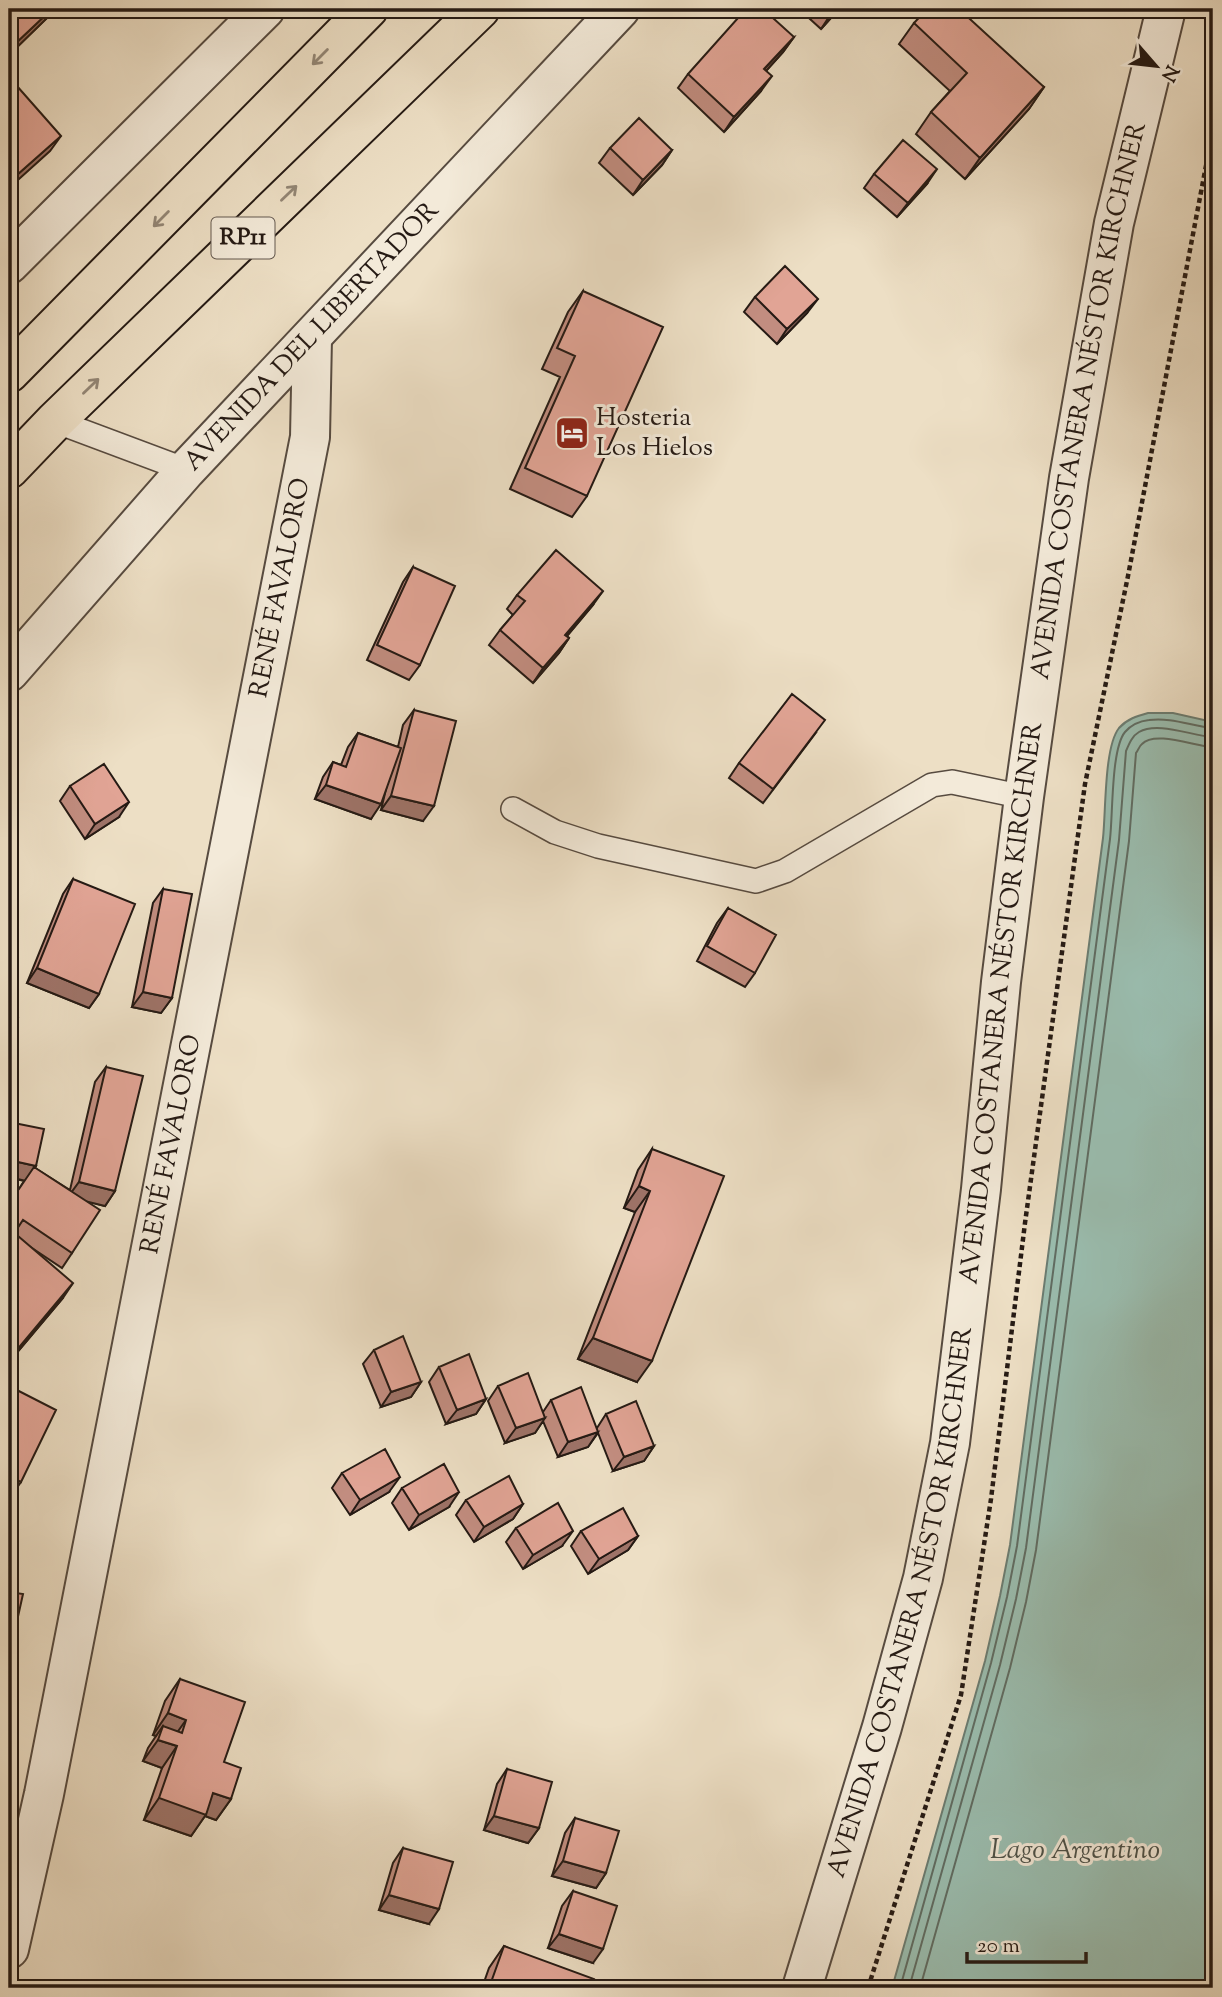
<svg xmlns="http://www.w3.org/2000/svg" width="1222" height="1997" viewBox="0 0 1222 1997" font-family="'Sorts Mill Goudy',serif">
<rect width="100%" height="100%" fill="#eddfc5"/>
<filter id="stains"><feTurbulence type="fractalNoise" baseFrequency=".00286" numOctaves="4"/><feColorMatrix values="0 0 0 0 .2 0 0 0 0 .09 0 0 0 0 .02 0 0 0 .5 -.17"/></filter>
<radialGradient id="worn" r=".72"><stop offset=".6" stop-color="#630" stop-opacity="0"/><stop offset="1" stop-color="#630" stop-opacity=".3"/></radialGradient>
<path fill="#9abdaf" stroke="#6b7c71" stroke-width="2" d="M1148 713H1173L1213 722V1988H892L985 1661 1000 1596 1010 1545 1103 838C1106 811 1104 747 1119 728 1127 719 1137 716 1148 713Z"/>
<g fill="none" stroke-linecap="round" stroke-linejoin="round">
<path stroke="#606c62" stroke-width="2" d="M900 1988 991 1663 1007 1597 1017 1546 1110 839C1113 814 1111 749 1125 732 1131 725 1140 721 1149 720 1171 717 1192 726 1213 728
M909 1988 1000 1665 1016 1599 1026 1548 1119 840 1126 751C1129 744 1132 736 1139 732 1158 721 1192 736 1213 737
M920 1988 1010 1668 1026 1602 1036 1550 1129 841 1136 753C1138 751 1139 746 1142 744 1155 730 1197 747 1213 747"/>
<g stroke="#574b40" stroke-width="26">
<path id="service" d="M55 421 186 470
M513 809 555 832 598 846 756 881 785 871 932 785 952 782 1024 797"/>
</g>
<g stroke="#574b40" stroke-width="42">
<g id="minor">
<path d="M9 264 265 9"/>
<path id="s1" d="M9 672 186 470 620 9"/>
<path id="s2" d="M9 1949 44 1794 310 437 312 338"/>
</g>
</g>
<g stroke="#574b40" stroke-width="42">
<g id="tertiary">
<path id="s3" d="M802 1988 882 1727 923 1578 950 1443 981 1189 1001 982 1024 797 1069 478 1114 223 1166 9"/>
</g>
</g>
<g stroke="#251a14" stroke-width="42">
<path id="primary" d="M9 373 368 9
M9 469 55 421 480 9"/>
</g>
<path stroke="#251a14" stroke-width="4.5" stroke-dasharray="5 3.5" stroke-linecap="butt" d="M868 1988 961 1695 991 1499 1025 1223 1085 784 1128 576 1213 129"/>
<use href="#service" stroke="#f3ead9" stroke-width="23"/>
<use href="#minor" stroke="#f3ead9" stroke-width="38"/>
<use href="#tertiary" stroke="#f3ead9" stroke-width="38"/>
<use href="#primary" stroke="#eddfc5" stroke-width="38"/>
</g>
<path fill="#c28d80" stroke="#251a14" stroke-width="2" d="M9 9H55L52 13 9 55Z
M799 9H839L821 29Z
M846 9H863L855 17Z
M914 23 1044 87 1029 109 965 179 916 134 931 112 950 91 899 44Z
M794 37 783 52 766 71 761 91 724 132 678 88 688 74Z
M610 148 672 150 662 165 633 195 599 163Z
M874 174 927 184 897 217 864 188Z
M583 291 587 496 572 517 510 489 560 377 542 369 568 312Z
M755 297 807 313 777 344 744 312Z
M413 567 420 665 409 680 367 660 403 582Z
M517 595 593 605 567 636 569 638 559 653 533 683 489 645 500 630 513 615 507 609Z
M414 710 423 821 381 810 387 785 371 819 315 799 323 777 333 762 341 765 348 747 358 733 398 747 403 725Z
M815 734 763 803 729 778 739 763Z
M70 786 119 817 85 839 60 801Z
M73 879 99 994 89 1008 27 983 63 894Z
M163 889 172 998 161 1013 132 1007 153 903Z
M728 908 755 973 745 987 697 961 717 923Z
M106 1067 115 1191 105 1206 87 1201 72 1253 62 1268 29 1246 63 1298 9 1362V1247L16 1237 13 1235 19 1189 24 1181 9 1177V1122L35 1168 70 1190 95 1082Z
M652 1149 637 1382 578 1359 635 1212 624 1208 638 1170Z
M374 1350 421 1382 411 1397 381 1407 363 1364Z
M439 1367 486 1399 476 1414 446 1424 429 1382Z
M9 1386 21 1482 11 1496 9 1495Z
M498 1386 543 1412 551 1400 597 1428 606 1414 654 1446 644 1461 613 1471 598 1433 588 1447 558 1457 543 1421 535 1433 505 1443 488 1401Z
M342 1473 389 1492 350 1515 332 1488Z
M402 1488 449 1507 409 1530 392 1503Z
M466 1500 523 1504 513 1519 474 1542 456 1515Z
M516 1528 562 1546 523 1569 506 1542Z
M581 1531 638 1536 628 1550 588 1574 571 1546Z
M180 1679 224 1762 231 1799 216 1820 205 1816 191 1836 144 1820 162 1768 143 1761 148 1748 156 1736 153 1735 165 1701Z
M507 1769 539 1828 528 1843 484 1830 497 1784Z
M575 1818 606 1873 596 1888 552 1876 565 1833Z
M403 1848 429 1924 379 1910 393 1863Z
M573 1891 593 1963 548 1948 562 1906Z
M504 1946 591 1988H482L489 1968Z"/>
<path fill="#9e7368" stroke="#251a14" stroke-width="2" d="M52 9H55L52 13 9 55 16 43Z
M836 9H839L821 29 831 14Z
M794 37 783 52 754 84 764 69Z
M772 76 761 91 724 132 734 117Z
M1044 87 1029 109 965 179 980 158Z
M61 136 50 151 9 188V182Z
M672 150 662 165 633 195 643 180Z
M937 169 927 184 897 217 908 203Z
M818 299 807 313 777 344 787 329Z
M603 591 593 605 555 650 565 635Z
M569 638 559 653 533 683 543 668Z
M326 785 381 804 371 819 315 799Z
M391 796 434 806 423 821 381 810Z
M129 802 119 817 85 839 95 824Z
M37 968 99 994 89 1008 27 983Z
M143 992 172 998 161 1013 132 1007Z
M9 1160 36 1166 26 1181 9 1177Z
M79 1182 115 1191 105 1206 68 1197Z
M639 1186 650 1191 635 1212 624 1208Z
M73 1283 63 1298 9 1362 16 1351Z
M593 1338 652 1361 637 1382 578 1359Z
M421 1382 411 1397 381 1407 391 1392Z
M486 1399 476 1414 446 1424 457 1410Z
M545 1418 535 1433 505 1443 516 1428Z
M598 1432 588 1447 558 1457 568 1442Z
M654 1446 644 1461 613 1471 624 1457Z
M400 1477 389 1492 350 1515 360 1500Z
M459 1492 449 1507 409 1530 419 1515Z
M523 1504 513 1519 474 1542 484 1527Z
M573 1531 562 1546 523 1569 533 1555Z
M638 1536 628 1550 588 1574 599 1559Z
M168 1713 186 1720 171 1741 163 1726 156 1736 153 1735Z
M158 1740 177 1746 162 1768 143 1761Z
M213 1793 231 1799 216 1820 205 1816 191 1836 144 1820 159 1798Z
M494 1816 539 1828 528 1843 484 1830Z
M563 1861 606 1873 596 1888 552 1876Z
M389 1895 439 1909 429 1924 379 1910Z
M559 1934 603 1949 593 1963 548 1948Z"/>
<path fill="#e1a495" stroke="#251a14" stroke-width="2" d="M9 9H52L16 43 9 35Z
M746 9H763L794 37 764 69 772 76 734 117 688 74Z
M826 9H836L831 14Z
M927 9H959L1044 87 980 158 931 112 967 73 914 23Z
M9 77 61 136 9 182Z
M639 118 672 150 643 180 610 148Z
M903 140 937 169 908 203 874 174Z
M785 266 818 299 787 329 755 297Z
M583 291 663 327 587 496 525 468 575 356 557 348Z
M556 550 603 591 565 635 569 638 543 668 500 630 525 601 517 595Z
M413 567 455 586 420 665 377 645Z
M792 694 825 720 773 789 739 763Z
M414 710 456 721 434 806 391 796Z
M358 733 401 748 381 804 326 785 333 762 346 767Z
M104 764 129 802 95 824 70 786Z
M73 879 135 904 99 994 37 968Z
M163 889 192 894 172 998 143 992Z
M728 908 776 935 755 973 707 946Z
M9 1017 18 1018 9 1070Z
M106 1067 143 1076 115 1191 79 1182Z
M9 1122 44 1129 36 1166 9 1160Z
M652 1149 724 1176 652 1361 593 1338 650 1191 639 1186Z
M34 1167 100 1210 72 1253 23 1220 9 1241V1183L19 1189Z
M18 1236 73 1283 16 1351 9 1346V1247Z
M403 1336 421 1382 391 1392 374 1350Z
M469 1354 486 1399 457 1410 439 1367Z
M528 1373 545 1418 516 1428 498 1386Z
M9 1386 56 1410 21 1482 9 1475Z
M581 1387 598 1432 568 1442 551 1400Z
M636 1401 654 1446 624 1457 606 1414Z
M385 1449 400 1477 360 1500 342 1473Z
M444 1464 459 1492 419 1515 402 1488Z
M509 1476 523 1504 484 1527 466 1500Z
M558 1503 573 1531 533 1555 516 1528Z
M623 1508 638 1536 599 1559 581 1531Z
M9 1592 23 1594 11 1648H9Z
M180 1679 245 1702 224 1762 241 1768 231 1799 213 1793 206 1815 159 1798 177 1746 158 1740 163 1726 182 1733 186 1720 168 1713Z
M507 1769 552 1782 539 1828 494 1816Z
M575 1818 619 1831 606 1873 563 1861Z
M403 1848 453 1862 439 1909 389 1895Z
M573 1891 617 1906 603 1949 559 1934Z
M504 1946 594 1979 591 1988H489Z"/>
<defs><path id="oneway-shaft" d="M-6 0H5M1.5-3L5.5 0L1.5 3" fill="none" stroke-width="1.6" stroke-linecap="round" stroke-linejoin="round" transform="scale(1.75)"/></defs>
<g stroke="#938675">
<use href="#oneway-shaft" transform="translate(320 57) rotate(135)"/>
<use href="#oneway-shaft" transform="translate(289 193) rotate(-44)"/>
<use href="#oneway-shaft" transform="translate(161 219) rotate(135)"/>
<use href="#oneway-shaft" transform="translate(91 386) rotate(-44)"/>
</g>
<defs>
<g id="hotel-square" transform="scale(1.75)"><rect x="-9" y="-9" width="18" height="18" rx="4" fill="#8f2418" stroke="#f3ead9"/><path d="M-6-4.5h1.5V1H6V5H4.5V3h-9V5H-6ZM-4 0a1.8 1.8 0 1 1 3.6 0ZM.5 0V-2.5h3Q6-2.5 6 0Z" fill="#fff"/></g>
</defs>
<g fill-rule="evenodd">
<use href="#hotel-square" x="572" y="433"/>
</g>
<g text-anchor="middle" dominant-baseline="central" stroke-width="6" stroke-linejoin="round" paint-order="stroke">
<rect fill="#f3ead9" stroke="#63584f" stroke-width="2" x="211.5" y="217.5" width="63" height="41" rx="5"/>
<g font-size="24" font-weight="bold" fill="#251a14">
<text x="243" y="238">RP11</text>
</g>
<g font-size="26" fill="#251a14" stroke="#f3ead9">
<text stroke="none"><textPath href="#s1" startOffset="452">AVENIDA DEL LIBERTADOR</textPath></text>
<text stroke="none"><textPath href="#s3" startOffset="1617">AVENIDA COSTANERA NÉSTOR KIRCHNER</textPath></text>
<text stroke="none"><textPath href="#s2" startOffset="1388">RENÉ FAVALORO</textPath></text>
<text stroke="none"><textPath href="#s3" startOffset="1008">AVENIDA COSTANERA NÉSTOR KIRCHNER</textPath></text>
<text stroke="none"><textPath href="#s2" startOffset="821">RENÉ FAVALORO</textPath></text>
<text stroke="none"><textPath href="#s3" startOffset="399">AVENIDA COSTANERA NÉSTOR KIRCHNER</textPath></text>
</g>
<g font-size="26" fill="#251a14" stroke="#f3ead9" text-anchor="start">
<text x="596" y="418">Hosteria<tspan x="596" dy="30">Los Hielos</tspan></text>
</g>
<g font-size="28" font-style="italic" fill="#4e534a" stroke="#f3ead9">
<text x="1075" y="1851">Lago Argentino</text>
</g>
</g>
<rect width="1222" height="1997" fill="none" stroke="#eddfc5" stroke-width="35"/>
<rect x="10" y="10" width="1201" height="1976" fill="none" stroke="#251a14" stroke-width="3.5"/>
<rect x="18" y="18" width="1187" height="1962" fill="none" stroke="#251a14" stroke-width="2"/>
<g transform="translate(1156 66) rotate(118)" stroke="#f3ead9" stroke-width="5" paint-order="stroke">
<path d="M0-5L12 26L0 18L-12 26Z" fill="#251a14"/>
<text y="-10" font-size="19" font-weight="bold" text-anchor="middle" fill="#251a14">N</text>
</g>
<path d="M967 1952v10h119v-10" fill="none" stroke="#251a14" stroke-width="3.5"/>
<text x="977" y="1952" font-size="21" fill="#251a14" stroke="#f3ead9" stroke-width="5" paint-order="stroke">20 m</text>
<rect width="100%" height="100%" filter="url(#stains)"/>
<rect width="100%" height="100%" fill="url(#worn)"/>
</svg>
